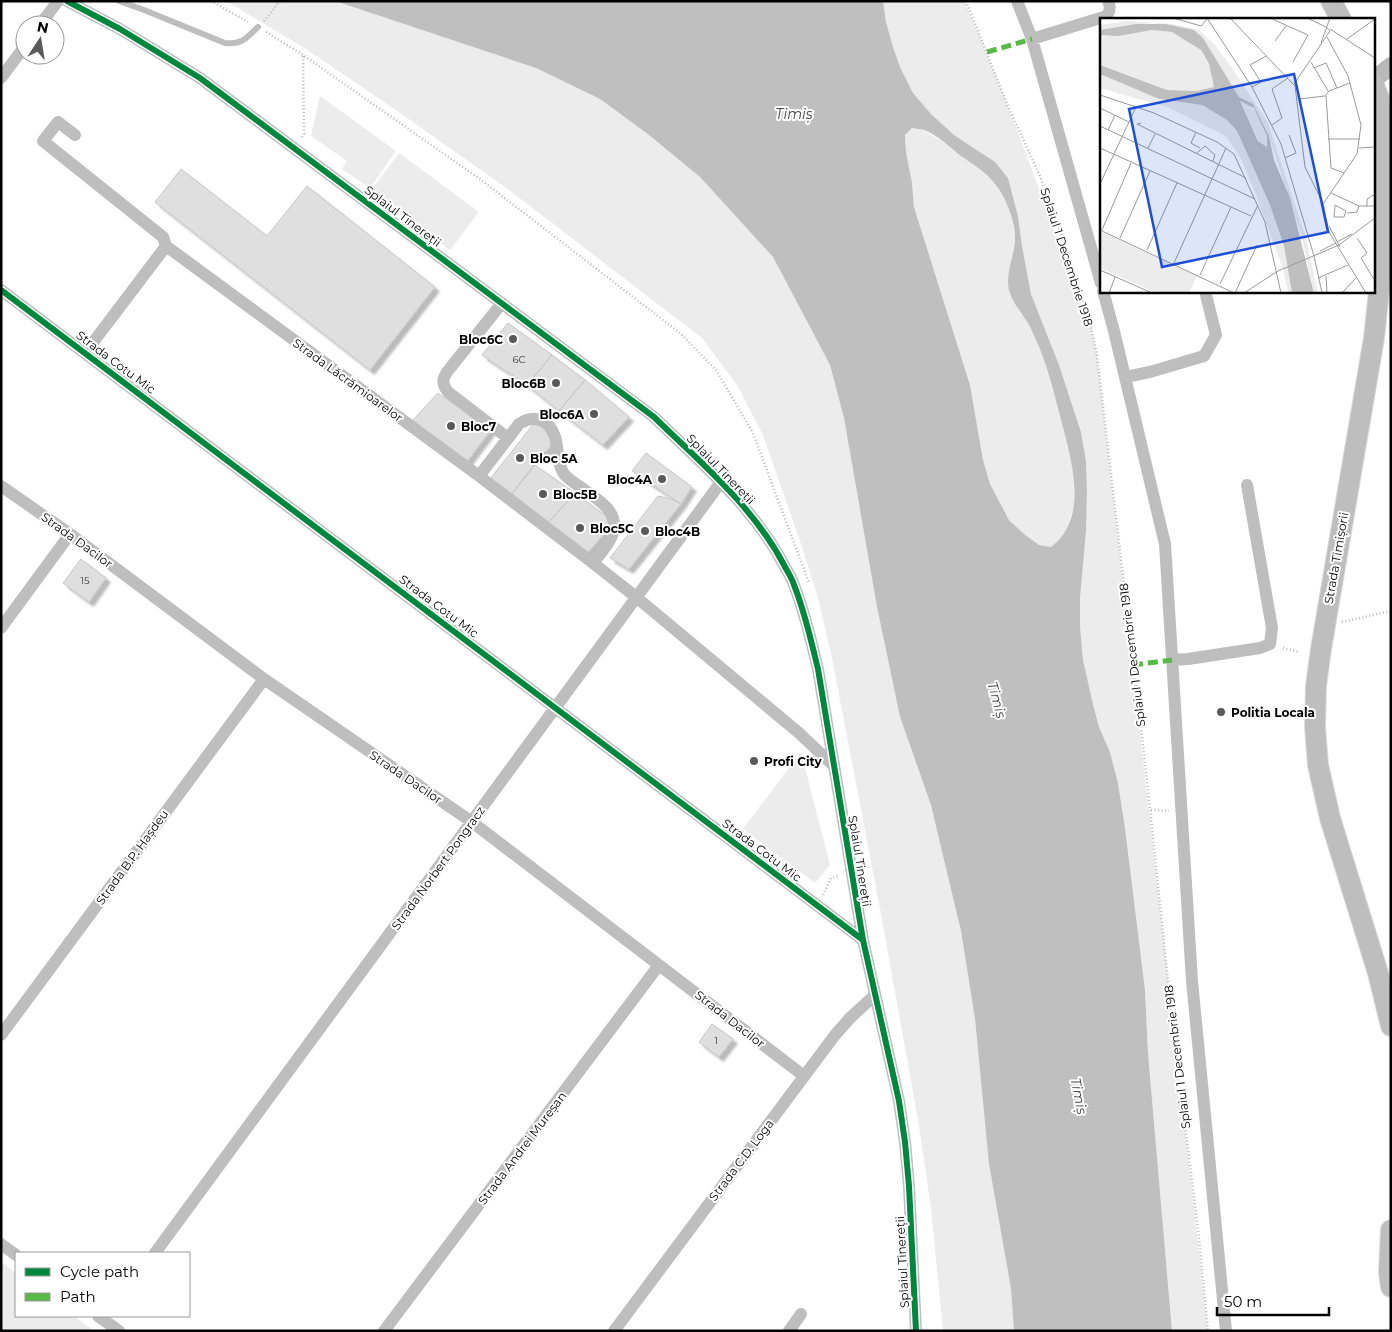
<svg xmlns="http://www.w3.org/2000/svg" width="1392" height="1332" viewBox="0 0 1392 1332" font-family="Montserrat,sans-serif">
<defs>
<filter id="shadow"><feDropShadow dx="4.5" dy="4.5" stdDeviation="1" flood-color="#0004"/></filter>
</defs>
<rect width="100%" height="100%" fill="#fff"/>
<path fill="#ececec" d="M226 1H335L536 68 600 99 649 135 700 177 773 257 830 365 844 418 877 607 900 717 931 805 943 852 961 931 975 1019 989 1164 1011 1289 1014 1331H943L931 1208 919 1126 881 914 831 653 818 598 801 544 763 435 737 385 702 338 509 190 403 115 309 51Z
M883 1H965L1007 104 1090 322 1097 355 1208 1331H1172L1148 1053 1145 990 1125 828 1118 783 1110 752 1099 727 1093 704 1083 660 1080 626V598L1086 531 1087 491 1086 461 1081 432 1059 365 1031 294 1022 246 1018 216 1008 178 983 154 954 135 931 114 913 93 900 67 893 47 886 22Z
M320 96 396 151 370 188 342 169 347 161 311 136Z
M912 128 923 130 940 140 976 166 995 183 1002 193 1011 212 1015 237 1013 252V300L1029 324 1044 359 1071 456 1074 480V506L1067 530 1058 541 1051 547 1039 545 1024 534 1009 520 990 484 983 460 970 385 914 207 912 183 906 152 905 135Z
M399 153 479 212 450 250 370 192Z
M801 752 830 865 815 883 743 829Z
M1 1262 16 1273V1316H74L94 1331H1Z"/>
<path fill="#bfbfbf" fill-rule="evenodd" d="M335 1H883L886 22 893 47 900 67 913 93 931 114 954 135 995 162 1008 178 1018 216 1022 246 1031 294 1059 365 1081 432 1086 461 1087 491 1086 531 1080 598V626L1083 660 1093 704 1099 727 1110 752 1118 783 1125 828 1145 990 1148 1053 1172 1331H1014L1011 1289 989 1164 975 1019 961 931 931 805 900 717 877 607 844 418 830 365 773 257 700 177 649 135 600 99 536 68ZM912 128C916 129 920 129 924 130 938 135 949 147 961 156 973 164 987 173 996 185 1006 198 1015 221 1015 237 1015 255 1005 273 1009 290 1012 302 1021 312 1028 323 1031 328 1033 334 1036 340 1047 364 1053 390 1060 416 1070 455 1091 517 1051 547L1039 545 1024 534 1009 520 990 484 983 460 970 385 914 207 912 183 906 152 905 135Z"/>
<path fill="#dfdfdf" stroke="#c7c7c7" filter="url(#shadow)" d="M181 169 267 236 307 186 435 287 370 370 155 202Z
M508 323 552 355 527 385 482 355Z
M552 355 585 380 559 411 527 385Z
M585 380 629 417 603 445 559 411Z
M438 393 491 430 466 463 412 421Z
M535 422 547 429 553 439 549 449 541 454H536L531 461 533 466 511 495 490 479Z
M646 453 692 487 681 504 632 471Z
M535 465 575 493 548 523 511 495Z
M575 493 610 519 604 534 586 555 548 523Z
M658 496 671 499 681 504 629 569 610 558Z
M81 559 106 578 89 602 63 583Z
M712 1024 733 1039 719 1057 699 1042Z"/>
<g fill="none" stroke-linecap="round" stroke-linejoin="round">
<g stroke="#dbdbdb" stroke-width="22">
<path id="primary" d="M1331 1 1341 19
M1373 83 1379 98 1385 144 1386 181 1384 244 1374 338 1321 649 1316 686 1315 727 1318 765 1330 818 1378 973 1391 1026
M1391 1230 1389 1272 1391 1287"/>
</g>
<path stroke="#b9b9b9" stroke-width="2.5" stroke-dasharray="1 2.5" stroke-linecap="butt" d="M211 1 248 22
M966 1 1007 104 1040 176 1066 247 1090 322 1097 355 1148 789 1172 1019 1199 1238 1208 1331
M264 21 280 1
M266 32 303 55 480 179 681 334 716 370 753 433 809 583
M302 137 304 134 303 56
M1342 622 1391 611
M1283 648 1299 652
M1151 810 1169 811
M823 895 831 878 838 876"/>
<path stroke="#bebebe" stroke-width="6" d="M119 1 144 10 225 43C242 45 246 38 258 27"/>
<path stroke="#bebebe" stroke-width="12" d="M67 1 120 29 200 78 654 417C701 463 753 506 784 565 787 571 792 578 794 585 805 612 811 641 818 669L863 940 899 1101 905 1142 909 1186 916 1331
M1017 1 1032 39 1101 283
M40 25 58 1
M1032 39 1107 16C1110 11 1111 7 1108 1
M1 78 25 46
M75 135 58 122 43 141 163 237 166 246
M166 246 479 476 593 563 636 597 799 733 833 765
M1 290 863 940
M1103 291 1114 331 1165 544 1192 981 1226 1331
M502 303 447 372C442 380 442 384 448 392L508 438
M85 353 166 246
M1125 377 1150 372 1204 356 1216 335 1205 291
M479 476 519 424C534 414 549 419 555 437 559 449 556 462 564 474 568 479 576 484 582 488 589 494 599 499 606 507 625 527 607 546 593 563
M1 486 70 534 264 679 472 822 804 1076
M1 628 70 534
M1172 660 1188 659 1260 648 1270 644 1272 628 1247 485
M1 1035 264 679
M1 1244 16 1255
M155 1253 721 482
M98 1316 119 1331
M384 1331 659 965
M614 1331 835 1035 850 1018 875 995
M789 1331 801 1314"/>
<path stroke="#b8b8b8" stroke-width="18" d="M1373 80 1391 66"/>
<use href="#primary" stroke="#bebebe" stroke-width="20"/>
<path stroke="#58b947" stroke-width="5" stroke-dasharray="10 5" stroke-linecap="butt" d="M987 52 1032 39
M1133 665 1172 660"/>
<g stroke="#fff" stroke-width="9">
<path id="cycleway" d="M67 1 120 29 200 78 654 417C701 463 753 506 784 565 787 571 792 578 794 585 805 612 811 641 818 669L863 940 899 1101 905 1142 909 1186 916 1331
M1 290 863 940"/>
</g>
<use href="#cycleway" stroke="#00873e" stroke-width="6"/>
</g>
<g fill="#595959" stroke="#fff" stroke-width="2">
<circle cx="513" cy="339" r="5"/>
<circle cx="556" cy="383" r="5"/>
<circle cx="594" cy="414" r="5"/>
<circle cx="451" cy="426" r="5"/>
<circle cx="520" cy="458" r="5"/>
<circle cx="662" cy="479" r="5"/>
<circle cx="543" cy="494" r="5"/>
<circle cx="580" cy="528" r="5"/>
<circle cx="645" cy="531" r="5"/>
<circle cx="1221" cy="712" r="5"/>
<circle cx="754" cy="761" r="5"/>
</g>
<g text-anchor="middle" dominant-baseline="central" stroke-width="4" stroke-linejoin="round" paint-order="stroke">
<g font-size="10" fill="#383838">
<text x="519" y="359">6C</text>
<text x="85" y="580">15</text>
<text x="716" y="1040">1</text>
</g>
<g font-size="12" fill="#000" stroke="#fff">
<text transform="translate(403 216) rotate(37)">Splaiul Tinereții</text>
<text transform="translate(1067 257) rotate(72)">Splaiul 1 Decembrie 1918</text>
<text transform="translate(116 362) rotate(37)">Strada Cotu Mic</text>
<text transform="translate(348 380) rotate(36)">Strada Lăcrămioarelor</text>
<text transform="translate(721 469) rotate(46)">Splaiul Tinereții</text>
<text transform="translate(77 540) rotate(36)">Strada Dacilor</text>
<text transform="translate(1336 558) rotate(-80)">Strada Timișorii</text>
<text transform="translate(439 606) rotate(37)">Strada Cotu Mic</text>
<text transform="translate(1132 655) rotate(-97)">Splaiul 1 Decembrie 1918</text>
<text transform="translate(406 777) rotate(34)">Strada Dacilor</text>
<text transform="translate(762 850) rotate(37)">Strada Cotu Mic</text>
<text transform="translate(132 857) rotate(-54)">Strada B.P. Hașdeu</text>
<text transform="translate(860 861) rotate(81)">Splaiul Tinereții</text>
<text transform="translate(438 868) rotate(-54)">Strada Norbert Pongracz</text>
<text transform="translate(730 1019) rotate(38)">Strada Dacilor</text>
<text transform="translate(1177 1057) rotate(-97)">Splaiul 1 Decembrie 1918</text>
<text transform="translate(522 1148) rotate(-53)">Strada Andrei Mureșan</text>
<text transform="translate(741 1160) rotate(-53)">Strada C.D. Loga</text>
<text transform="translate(902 1262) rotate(-93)">Splaiul Tinereții</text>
</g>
<g font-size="12" font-weight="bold" fill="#000" stroke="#fff" text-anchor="start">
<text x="503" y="339" text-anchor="end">Bloc6C</text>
<text x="546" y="383" text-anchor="end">Bloc6B</text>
<text x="584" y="414" text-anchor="end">Bloc6A</text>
<text x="461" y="426">Bloc7</text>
<text x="530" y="458">Bloc 5A</text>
<text x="652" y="479" text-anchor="end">Bloc4A</text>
<text x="553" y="494">Bloc5B</text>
<text x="590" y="528">Bloc5C</text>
<text x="655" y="531">Bloc4B</text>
<text x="1231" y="712">Politia Locala</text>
<text x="764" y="761">Profi City</text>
</g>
<g font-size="14" font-style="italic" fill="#444" stroke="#fff">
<text x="794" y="114">Timiș</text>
<text transform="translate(997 700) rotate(75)">Timiș</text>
<text transform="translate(1079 1096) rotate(79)">Timiș</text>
</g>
</g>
<g transform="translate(1100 18)">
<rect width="275" height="275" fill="#fff"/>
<path d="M27 3 73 6 99 12 116 28 132 50 168 105 206 220 218 275H214L202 220 168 115 156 93 168 121 166 129 159 123 140 84 149 86 155 93 153 87 139 79 103 20 94 12 52 5 0 12V7ZM52 12 72 14 98 28 109 47 114 69 96 73 67 72 0 47V17ZM0 56 59 81 102 87 127 102 137 113 170 187 184 228 192 275H188L184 254 156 177 141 141 126 118 67 89 0 70ZM0 213 97 258 89 275H57L0 250Z" fill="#ececec"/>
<path d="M36 6H65L94 12 103 20 139 79 153 86 169 118 174 142 190 180 214 275H192L184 228 170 187 137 113 127 102 102 87 59 81 0 56V47L67 72 96 73 114 69 109 46 101 32 72 14 52 12 18 18 0 17V12ZM140 83 154 90 167 118V129L158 123Z" fill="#bfbfbf" fill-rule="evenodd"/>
<path fill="none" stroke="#999" stroke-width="1" d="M73 0 101 8 107 1M107 0 152 69 181 126 214 238 222 275M130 0 195 68 205 149 223 185 229 214 266 275M170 0 208 17 193 44M207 0 226 9M230 11 275 40M247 21 275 1M175 23 186 8M221 25 230 0M211 44 228 73M214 50 226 45 237 70M194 66 230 13 226 9M152 69 161 64 150 47 166 38M0 77 54 95 117 124 134 136 165 204 181 275M226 78 231 150 244 155M199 81 225 78 229 73 250 65M0 90 29 104M41 105 37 106 146 160M172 107 182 100 172 71 188 60M0 108 155 181M8 112 15 97M96 114 91 125 100 130M228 121H260M0 130 151 198M48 130 55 116M259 130 275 129M97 135 105 128 115 137 113 143M185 140 196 135 189 117M0 166 36 89M231 175 259 188H275M223 186 257 136 261 107 248 58 227 19M235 187 246 193 244 199H234ZM267 188V181L275 176M247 195 257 194 259 188M229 208 240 229M0 212 134 275M2 212 31 145M20 220 50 153M257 220 267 235 261 240 275 263M237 224 252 216M239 227 275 200M47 232 77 165M220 233 236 225M74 245 126 130M0 252 52 275M100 257 131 189M226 258 227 275M218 260 248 247M120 266 158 187M9 275 15 259M135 275 157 227M144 275 178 253 239 227M242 275 256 260"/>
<path fill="#1d4ed8" fill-opacity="0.15" stroke="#1d4ed8" stroke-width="2.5" d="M194 56 228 214 62 249 29 91Z"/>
<rect width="275" height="275" fill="none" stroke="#000" stroke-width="2.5"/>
</g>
<rect width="1392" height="1332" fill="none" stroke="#000000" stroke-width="5"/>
<rect x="15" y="1252" width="175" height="65" fill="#ffffff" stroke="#999999"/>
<rect x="25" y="1268" width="25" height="8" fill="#00873e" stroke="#999999"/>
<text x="60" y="1277" font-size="15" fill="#000000">Cycle path</text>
<rect x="25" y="1293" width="25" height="8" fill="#58b947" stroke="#999999"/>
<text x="60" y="1302" font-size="15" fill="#000000">Path</text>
<g transform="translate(40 40) rotate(12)"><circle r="24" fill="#ffffff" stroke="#999999"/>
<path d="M0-4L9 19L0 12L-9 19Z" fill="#595959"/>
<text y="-8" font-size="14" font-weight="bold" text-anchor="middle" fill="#000000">N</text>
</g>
<path d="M1217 1307v8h112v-8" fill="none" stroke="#000000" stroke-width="2.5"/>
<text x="1224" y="1307" font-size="15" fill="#000000" stroke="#ffffff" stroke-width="4" paint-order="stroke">50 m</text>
</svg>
